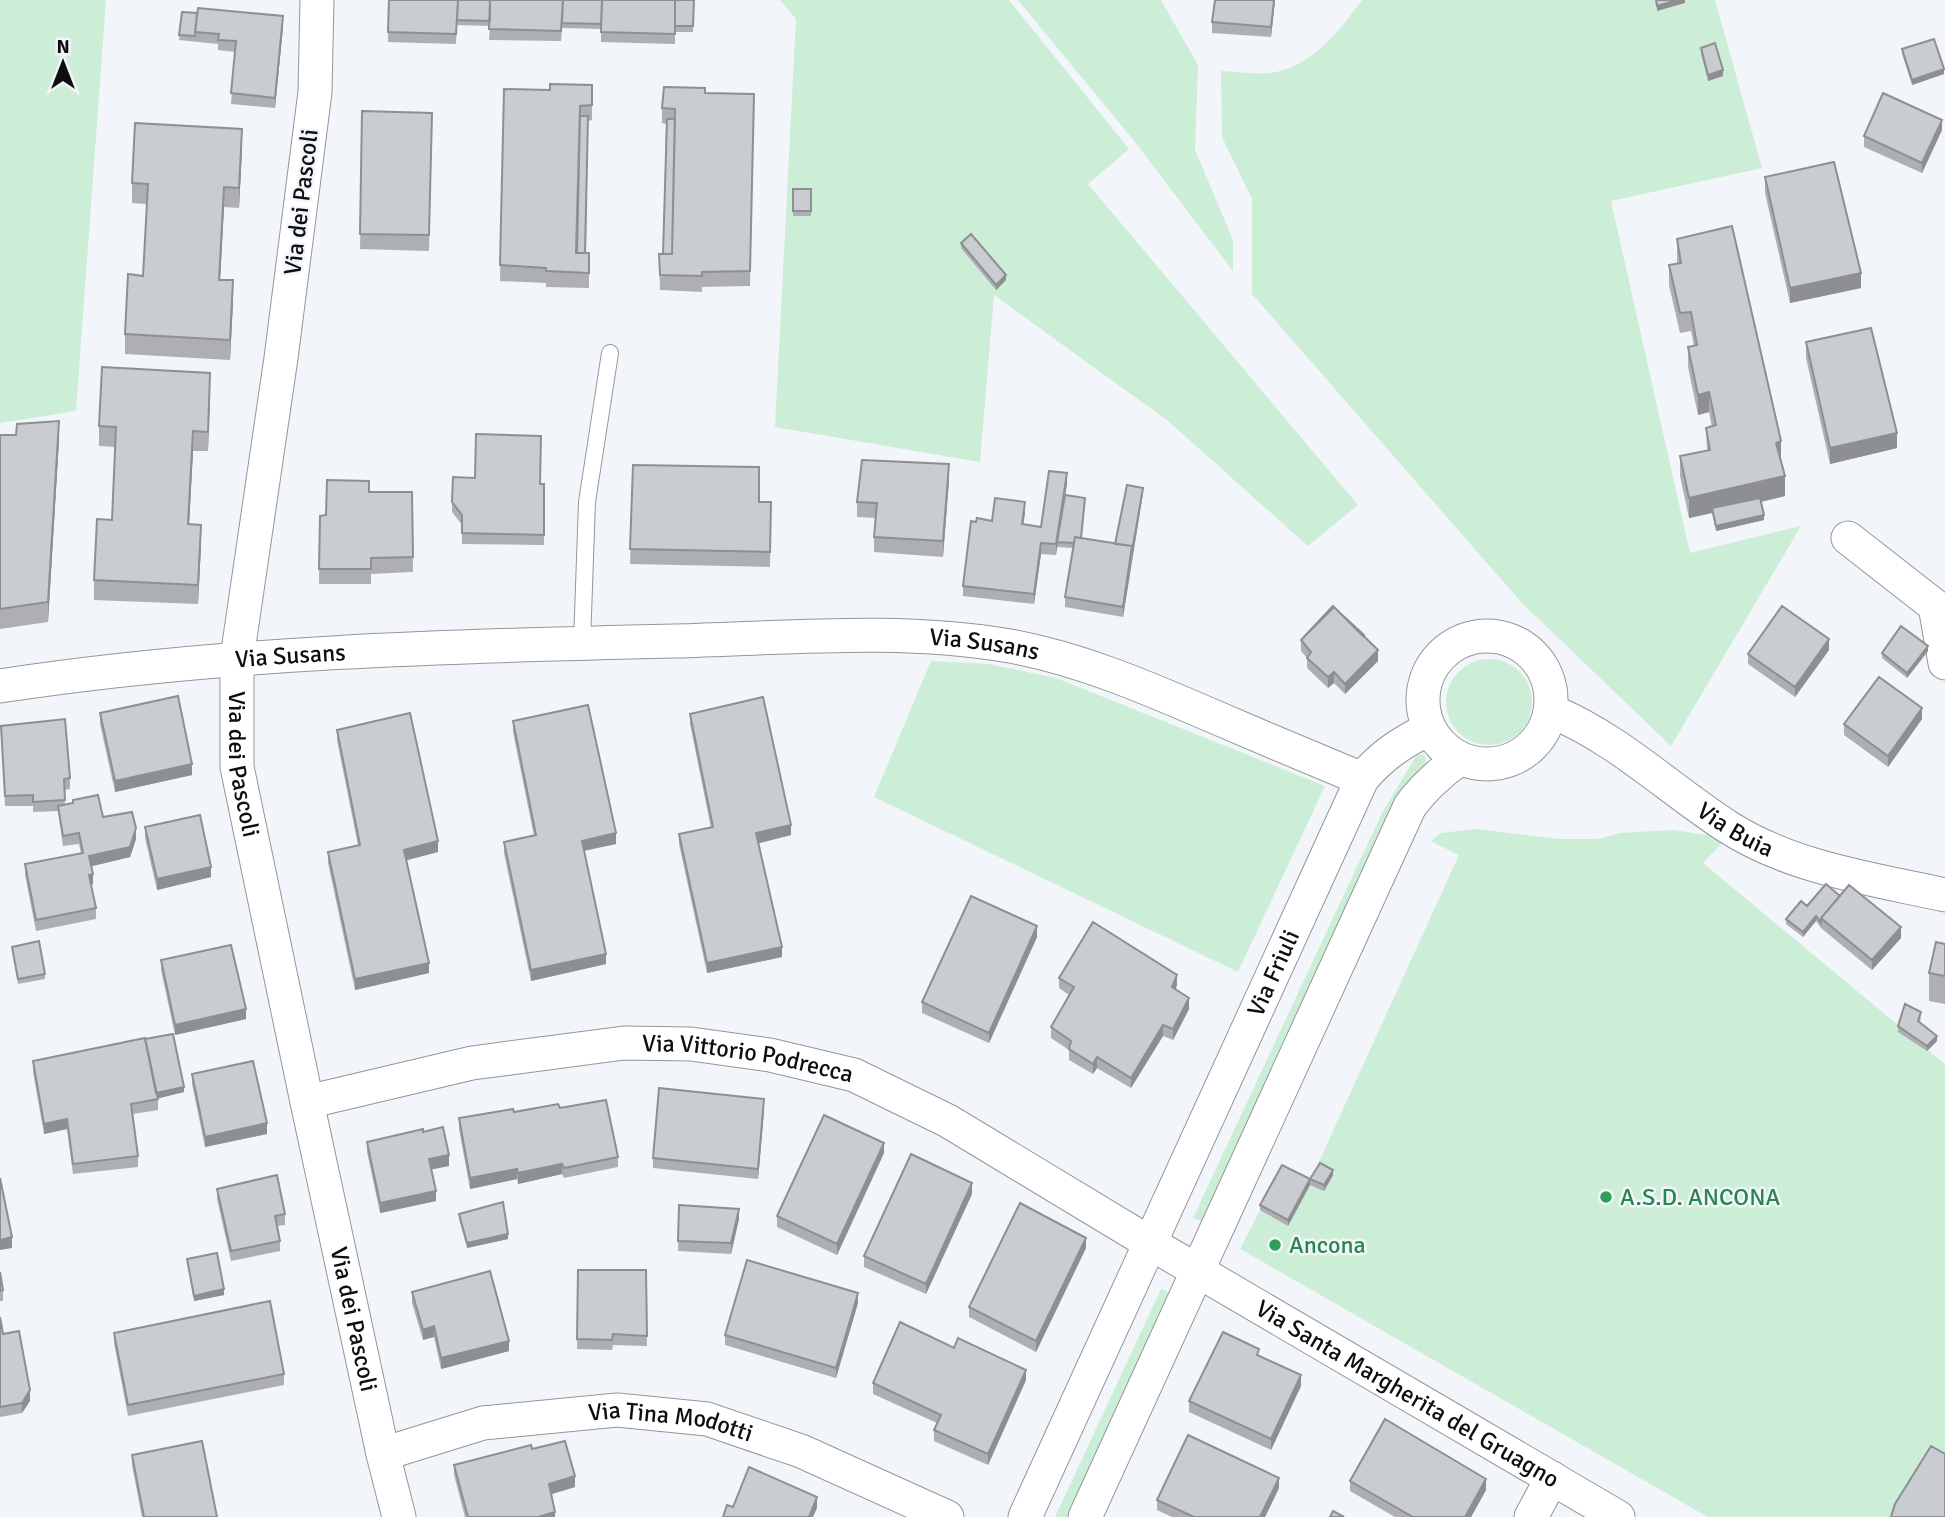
<svg xmlns="http://www.w3.org/2000/svg" width="1945" height="1517" viewBox="0 0 1945 1517" font-family="Signika,sans-serif">
<rect width="100%" height="100%" fill="#f2f5fa"/>
<path fill="#cceed7" d="M0 0H106L76 411 0 423Z
M780 0H1009L1129 149 1088 184 1358 505 1308 546 1168 421 994 295 980 462 775 427 796 19Z
M1018 0H1161L1198 65 1195 150 1233 240V271L1135 142Z
M1362 0H1715L1762 168 1611 201 1690 553 1801 526 1671 746 1521 602 1252 294V199L1222 137 1221 71C1237 71 1255 75 1270 73 1310 68 1340 31 1362 0Z
M1446 702a43 43 0 1 1 86 0a43 43 0 1 1-86 0Z
M931 661 989 664 1056 678 1325 786 1238 972 874 797Z
M1424 754 1426 762 1393 813 1204 1222 1193 1218 1382 813 1416 756Z
M1476 829 1559 839H1598L1620 833 1673 830 1727 838 1703 863 1945 1064V1517H1708L1240 1249 1260 1210 1310 1184 1319 1168 1317 1166 1459 855 1431 841 1441 833Z
M1161 1289 1170 1293 1069 1517H1055Z"/>
<g fill="none" stroke-linecap="round" stroke-linejoin="round">
<g stroke="#93969b" stroke-width="18">
<path id="service" d="M582 643 587 502 610 353"/>
</g>
<g stroke="#93969b" stroke-width="35">
<g id="minor">
<path id="s1" d="M317 0 315 92 281 358 237 658V767L307 1102 383 1454 399 1517"/>
<path d="M1848 538 1935 606 1945 663"/>
<circle cx="1487" cy="700" r="64"/>
<path id="s2" d="M0 686C223 652 450 646 675 641 785 638 902 627 1010 646 1080 659 1143 686 1208 714 1259 736 1311 758 1362 779"/>
<path id="s3" d="M1551 711C1617 738 1669 789 1728 827 1792 868 1872 879 1945 895"/>
<path id="s4" d="M307 1102 472 1063 624 1043 691 1044 770 1055 854 1075 948 1121 1150 1243 1618 1517"/>
<path id="s5" d="M383 1454 483 1423 617 1410 707 1419 801 1451 947 1517"/>
<path id="s6" d="M1025 1517 1362 779C1381 756 1402 742 1429 729"/>
<path d="M1085 1517 1410 806C1424 787 1440 773 1459 759"/>
<path d="M1531 1517 1552 1478"/>
</g>
</g>
<use href="#service" stroke="#fff" stroke-width="16"/>
<use href="#minor" stroke="#fff" stroke-width="33"/>
</g>
<path fill="#adafb4" d="M389 0H694L693 32H675V44L601 42V29L562 28 561 41 489 40 490 26 457 25V24L456 44 388 42Z
M1275 0 1271 37 1212 33V22Z
M182 12 283 27 275 108 231 104 235 52 218 50V44L179 40Z
M1701 48 1723 76 1708 81 1701 54Z
M1902 49 1944 74 1912 85 1902 54Z
M592 85V120L588 121 586 253H589V288L546 287V283L500 281 504 89 550 90Z
M705 93 754 94 750 286 702 287V292L660 290 659 254H663L666 124 662 123V108Z
M362 111 432 113 429 251 360 249Z
M1942 130 1922 173 1864 147V136Z
M242 149 239 208 224 207 220 280 233 300 230 360 125 354V334L143 276 147 204 132 203V183Z
M1765 177 1861 288 1790 303 1765 193Z
M793 189H811V216H793Z
M1677 239 1781 461 1785 496 1761 502 1764 520 1716 531 1712 513 1689 518 1680 476V456L1707 451 1706 428 1712 427 1709 412 1698 415 1688 367V347L1694 346 1691 331 1680 333 1669 285V265L1677 264Z
M961 243 1006 280 996 290 961 248Z
M1806 342 1897 448 1830 464 1806 358Z
M210 393 208 451H193L189 524 201 544 198 604 94 600V580L112 520 115 447 99 446V426Z
M0 435 59 440 48 622 0 629Z
M633 465 759 502H771L770 567 630 564Z
M475 478 544 484V545L462 544V525L452 512V502Z
M949 480 943 557 874 552V537L876 518 857 517V502Z
M1067 484 1065 495 1085 503 1081 538 1115 544 1143 493 1123 617 1065 607V597L1073 548 1057 547V546L1056 555 1041 554 1034 604 963 596V586L976 522 992 521 1025 513 1023 524 1041 527Z
M369 492H412L413 572 371 574V584H319L320 516 326 515Z
M1364 636 1378 661 1345 694 1334 683 1328 688 1307 668V658L1301 651V640Z
M1829 650 1795 697 1748 664V654Z
M1928 651 1907 678 1882 658V653Z
M100 713 192 775 115 792 100 724Z
M690 714 791 835 758 843 782 957 707 973 679 844V834L711 828 690 724Z
M1922 719 1888 767 1844 735V724Z
M513 721 616 844 584 851 606 964 531 981 504 853V842L534 836 513 732Z
M1 726 70 778V789L64 790 65 805 103 817 136 839 130 857 91 866 93 884 91 885 96 908V919L36 931 25 875V864L81 853 79 844 63 846 58 811 33 812V806H5Z
M337 730 438 852 406 860 429 973 355 990 328 863V852L358 845 337 740Z
M145 827 211 877 157 890 145 838Z
M1840 896 1901 938 1872 970 1821 928 1816 921 1803 937 1786 924V919L1807 906Z
M1037 937 989 1043 922 1013V1002Z
M1945 944V1004L1929 1001V973Z
M12 947 45 974V979L18 984Z
M161 960 246 1019 175 1035 161 970Z
M1059 978 1177 985 1175 990 1189 1009 1173 1040 1163 1036 1131 1088 1097 1068 1093 1074 1069 1060V1050L1051 1038V1027L1069 995 1059 988Z
M1921 1017 1920 1022 1937 1041 1927 1051 1898 1032V1026Z
M33 1061 184 1092 158 1098V1110L133 1114 138 1156V1167L73 1174 67 1129 44 1134 33 1072Z
M192 1074 267 1134 205 1147 192 1084Z
M560 1108 618 1157V1167L564 1178 562 1174 518 1184 517 1179 470 1189 459 1129V1118Z
M764 1110 758 1179 653 1168V1158Z
M423 1132 449 1166 431 1169 436 1201 380 1213 367 1152V1142Z
M884 1153 837 1255 777 1227V1216Z
M1333 1175 1324 1191 1310 1185 1288 1226 1260 1210V1205L1310 1179Z
M217 1189 285 1214V1225L277 1226 280 1241V1251L231 1261 217 1199Z
M972 1194 926 1294 864 1267V1256Z
M679 1205 739 1219 731 1254 678 1251Z
M459 1214 508 1239 467 1248 459 1219Z
M1086 1248 1036 1352 969 1317V1307Z
M187 1259 224 1295 194 1301Z
M578 1270H646L647 1346 613 1345 612 1350 577 1349Z
M0 1272 3 1290V1301H0Z
M412 1292 509 1351 441 1369 434 1337 423 1340 412 1303Z
M858 1303 836 1378 725 1345V1335Z
M0 1317 3 1334 30 1401 22 1413 0 1417Z
M114 1333 284 1374V1385L128 1416 114 1343Z
M954 1348 1026 1380 988 1465 934 1441V1430L937 1423 873 1394V1383Z
M1259 1355 1301 1386 1271 1450 1189 1412V1401Z
M532 1449 575 1487 551 1494 555 1517H465L454 1475V1465Z
M132 1455 217 1517H142L132 1465Z
M1350 1481 1486 1490 1471 1517H1395L1350 1491Z
M1279 1488 1265 1517H1172L1157 1510V1500Z"/>
<path fill="#8d8f92" d="M1274 0H1275L1271 37V27Z
M1678 0H1685V3L1657 11V6Z
M283 16V27L275 108V98Z
M1944 69V74L1912 85V80Z
M1723 70V76L1708 81V75Z
M1942 120V130L1922 173V163Z
M242 129V149L239 208V188Z
M224 187V207L219 300V280Z
M1861 273V288L1790 303V288Z
M1006 275V280L996 290V285Z
M233 280V300L230 360V340Z
M210 373V393L208 451V432Z
M1709 392V412L1698 415V395Z
M59 421V440L48 622V602Z
M193 431V451L188 544V524Z
M1897 433V448L1830 464V448Z
M1781 441V461L1776 443Z
M949 464V480L943 557V541Z
M1067 473V484L1056 555V544Z
M1785 476V496L1713 513 1712 508V513L1689 518V498Z
M1143 488V493L1123 617V607Z
M1025 502V513L1022 534V524Z
M1764 515V520L1716 531V526Z
M201 525V544L198 604V585Z
M1041 543V554L1034 604V594Z
M1829 639V650L1795 697V687Z
M1928 646V651L1907 678V673Z
M1378 650V661L1345 694V684Z
M1334 672V683L1328 688V677Z
M1922 708V719L1888 767V756Z
M192 764V775L115 792V781Z
M791 825V835L756 844V833Z
M136 828V839L130 857 89 867V856Z
M616 833V844L582 851V841Z
M438 841V852L404 861V850Z
M211 867V877L157 890V879Z
M93 874V884L89 885V875Z
M1816 916V921L1803 937V932Z
M1037 926V937L989 1043V1033Z
M1901 927V938L1872 970V960Z
M782 947V957L707 973V963Z
M606 954V964L531 981V970Z
M429 963V973L355 990V979Z
M1177 975V985L1172 998V987Z
M1189 998V1009L1173 1040V1029Z
M246 1009V1019L175 1035V1025Z
M1163 1025V1036L1131 1088V1078Z
M1937 1036V1041L1927 1051V1046Z
M1097 1057V1068L1093 1074V1064Z
M184 1087V1092L156 1099V1094Z
M764 1099V1110L758 1179V1169Z
M67 1119V1129L44 1134V1124Z
M267 1123V1134L205 1147V1137Z
M884 1143V1153L837 1255V1244Z
M449 1155V1166L429 1170V1159Z
M562 1164V1174L518 1184V1173Z
M517 1169V1179L470 1189V1178Z
M1333 1170V1175L1324 1191V1185Z
M1310 1179V1185L1288 1226V1220Z
M972 1183V1194L926 1294V1284Z
M436 1191V1201L380 1213V1203Z
M739 1209V1219L731 1254V1243Z
M508 1234V1239L467 1248V1243Z
M12 1237V1248L0 1250V1240Z
M1086 1238V1248L1036 1352V1341Z
M224 1289V1295L194 1301V1296Z
M858 1293V1303L836 1378V1368Z
M434 1326V1337L423 1340V1330Z
M509 1341V1351L441 1369V1358Z
M1026 1370V1380L988 1465V1454Z
M1301 1375V1386L1271 1450V1439Z
M30 1390V1401L22 1413V1403Z
M575 1476V1487L549 1495V1484Z
M1279 1478V1488L1265 1517H1260Z
M1486 1479V1490L1471 1517H1465Z
M817 1497V1508L813 1517H809Z
M555 1512V1517H538Z"/>
<path fill="#c9ccd1" stroke="#8d8f92" stroke-width="2" d="M389 0H458L456 34 388 32Z
M458 0H490V21L457 20Z
M490 0H563L561 31 489 29Z
M563 0H602L601 24 562 23Z
M602 0H675V34L601 32Z
M675 0H694L693 26H675Z
M1215 0H1274L1271 27 1212 22Z
M1656 0H1678L1657 6Z
M198 8 283 16 275 98 231 93 236 41 218 40 219 34 195 32Z
M182 12 197 13 195 36 179 35Z
M1934 39 1944 69 1912 80 1902 49Z
M1715 43 1723 70 1708 75 1701 48Z
M550 84 592 85V105L580 106 576 253H589V273L546 271V268L500 265 504 89 550 90Z
M664 87 705 88V93L754 94 750 271 702 272V276L660 275 659 254H672L675 109 662 108Z
M1883 93 1942 120 1922 163 1864 136Z
M362 111 432 113 429 235 360 234Z
M580 116H588L585 253H577Z
M667 119H675L672 254H663Z
M135 123 242 129 239 188 224 187 219 280H233L230 340 125 334 128 274 143 276 148 184 132 183Z
M1834 162 1861 273 1790 288 1765 177Z
M793 189H811V211H793Z
M1732 226 1781 441 1776 443 1785 476 1689 498 1680 456 1710 450 1706 428 1716 425 1709 392 1698 395 1688 347 1697 345 1691 312 1680 313 1669 265 1681 263 1677 239Z
M971 234 1006 275 996 285 961 243Z
M1871 328 1897 433 1830 448 1806 342Z
M102 367 210 373 208 432 193 431 188 524 201 525 198 585 94 580 97 519 112 520 116 427 99 426Z
M59 421 48 602 0 609V435H16L17 424Z
M476 434 541 436 540 484H544V535L462 533V515L452 502 453 477 475 478Z
M862 460 949 464 943 541 874 537 877 503 857 502Z
M633 465 759 467V502H771L770 552 630 549Z
M1049 471 1067 473 1056 544 1041 543 1034 594 963 586 971 521 976 522 977 518 992 521 995 498 1025 502 1022 524 1041 527Z
M327 480 369 481V492H412L413 557 371 558V569H319L320 516 326 515Z
M1127 485 1143 488 1132 551V546L1115 544Z
M1065 495 1085 498 1081 538 1075 537 1074 543 1057 542Z
M1760 498 1764 515 1716 526 1712 508Z
M1075 537 1132 546 1123 607 1065 597Z
M1333 606 1334 607 1301 640Z
M1782 606 1829 639 1795 687 1748 654Z
M1334 607 1378 650 1345 684 1334 672 1328 677 1307 658 1311 652 1301 640Z
M1338 611 1364 635 1363 636Z
M1901 626 1928 646 1907 673 1882 653Z
M1879 677 1922 708 1888 756 1844 724Z
M178 696 192 764 115 781 100 713Z
M763 697 791 825 756 833 782 947 707 963 679 834 713 827 690 714Z
M588 705 616 833 582 841 606 954 531 970 504 842 536 835 513 721Z
M410 713 438 841 404 850 429 963 355 979 328 852 360 845 337 730Z
M65 719 70 778 64 779 65 800 33 802V795L5 796 1 726Z
M98 795 103 817 132 812 136 828 130 847 89 856 93 874 89 875 96 908 36 920 25 864 83 853 79 833 63 836 58 806 73 803V800Z
M200 815 211 867 157 879 145 827Z
M1826 884 1840 896 1821 918V923L1816 916 1803 932 1786 919 1801 901 1807 906Z
M1849 885 1901 927 1872 960 1821 918Z
M971 896 1037 926 989 1033 922 1002Z
M1093 922 1177 975 1172 987 1189 998 1173 1029 1163 1025 1131 1078 1097 1057 1093 1064 1069 1049 1071 1041 1051 1027 1074 987 1059 978Z
M39 941 45 974 18 979 12 947Z
M1936 942 1945 944V976L1929 973Z
M231 945 246 1009 175 1025 161 960Z
M1905 1004 1921 1012 1918 1021 1937 1036 1927 1046 1898 1026Z
M173 1034 184 1087 156 1093 145 1039Z
M145 1038 158 1099 131 1104 138 1156 73 1164 67 1119 44 1124 33 1061Z
M253 1061 267 1123 205 1137 192 1074Z
M659 1088 764 1099 758 1169 653 1158Z
M606 1100 618 1157 564 1168 562 1164 518 1173 517 1169 470 1178 459 1118 513 1109 514 1112 558 1104 560 1108Z
M824 1115 884 1143 837 1244 777 1216Z
M443 1127 449 1155 429 1159 436 1191 380 1203 367 1142 423 1129V1132Z
M911 1154 972 1183 926 1284 864 1256Z
M1320 1163 1333 1170 1324 1185 1310 1179 1288 1220 1260 1205 1282 1165 1310 1179Z
M277 1175 285 1214 275 1216 280 1241 231 1251 217 1189Z
M0 1178 12 1237 0 1240Z
M503 1202 508 1234 467 1243 459 1214Z
M1020 1203 1086 1238 1036 1341 969 1307Z
M679 1205 739 1209 731 1243 678 1241Z
M217 1253 224 1289 194 1296 187 1259Z
M747 1260 858 1293 836 1368 725 1335Z
M578 1270H646L647 1336 613 1334 612 1340 577 1339Z
M490 1271 509 1341 441 1358 434 1326 423 1330 412 1292Z
M0 1272 3 1290 0 1291Z
M270 1301 284 1374 128 1405 114 1333Z
M0 1317 3 1334 19 1331 30 1390 22 1403 0 1407Z
M900 1322 954 1348 958 1338 1026 1370 988 1454 934 1430 941 1415 873 1383Z
M1223 1332 1259 1349 1257 1355 1301 1375 1271 1439 1189 1401Z
M1385 1419 1486 1479 1465 1517H1413L1350 1481Z
M1188 1435 1279 1478 1260 1517H1194L1157 1500Z
M202 1441 217 1517H144L132 1455Z
M565 1441 575 1476 549 1484 555 1512 538 1517H468L454 1465 531 1445 532 1449Z
M1931 1446 1945 1454V1517H1891L1895 1504Z
M749 1467 817 1497 809 1517H723L727 1505 733 1507Z
M1333 1511 1344 1517H1330Z"/>
<g fill="#2e9e5b" stroke="#f2f5fa" stroke-width="2.5">
<circle cx="1606" cy="1197" r="7"/>
<circle cx="1275" cy="1245" r="7"/>
</g>
<g text-anchor="middle" dominant-baseline="central" stroke-width="5" stroke-linejoin="round" paint-order="stroke">
<g font-size="24" fill="#0d0e10" stroke="#f2f5fa">
<text transform="translate(301 202) rotate(-83)">Via dei Pascoli</text>
<text stroke="none"><textPath href="#s2" startOffset="987">Via Susans</textPath></text>
<text stroke="none"><textPath href="#s2" startOffset="292">Via Susans</textPath></text>
<text stroke="none"><textPath href="#s1" startOffset="770">Via dei Pascoli</textPath></text>
<text stroke="none"><textPath href="#s3" startOffset="220">Via Buia</textPath></text>
<text stroke="none"><textPath href="#s6" startOffset="598">Via Friuli</textPath></text>
<text stroke="none"><textPath href="#s4" startOffset="448">Via Vittorio Podrecca</textPath></text>
<text stroke="none"><textPath href="#s1" startOffset="1337">Via dei Pascoli</textPath></text>
<text stroke="none"><textPath href="#s4" startOffset="1195">Via Santa Margherita del Gruagno</textPath></text>
<text stroke="none"><textPath href="#s5" startOffset="294">Via Tina Modotti</textPath></text>
</g>
<g font-size="24" fill="#27864d" stroke="#f2f5fa" text-anchor="start">
<text x="1620" y="1197">A.S.D. ANCONA</text>
<text x="1289" y="1245">Ancona</text>
</g>
</g>
<g transform="translate(63 63)" stroke="#f2f5fa" stroke-width="5" paint-order="stroke">
<path d="M0-5L12 26L0 18L-12 26Z" fill="#0d0e10"/>
<text y="-10" font-size="19" font-weight="bold" text-anchor="middle" fill="#0d0e10">N</text>
</g>
</svg>
